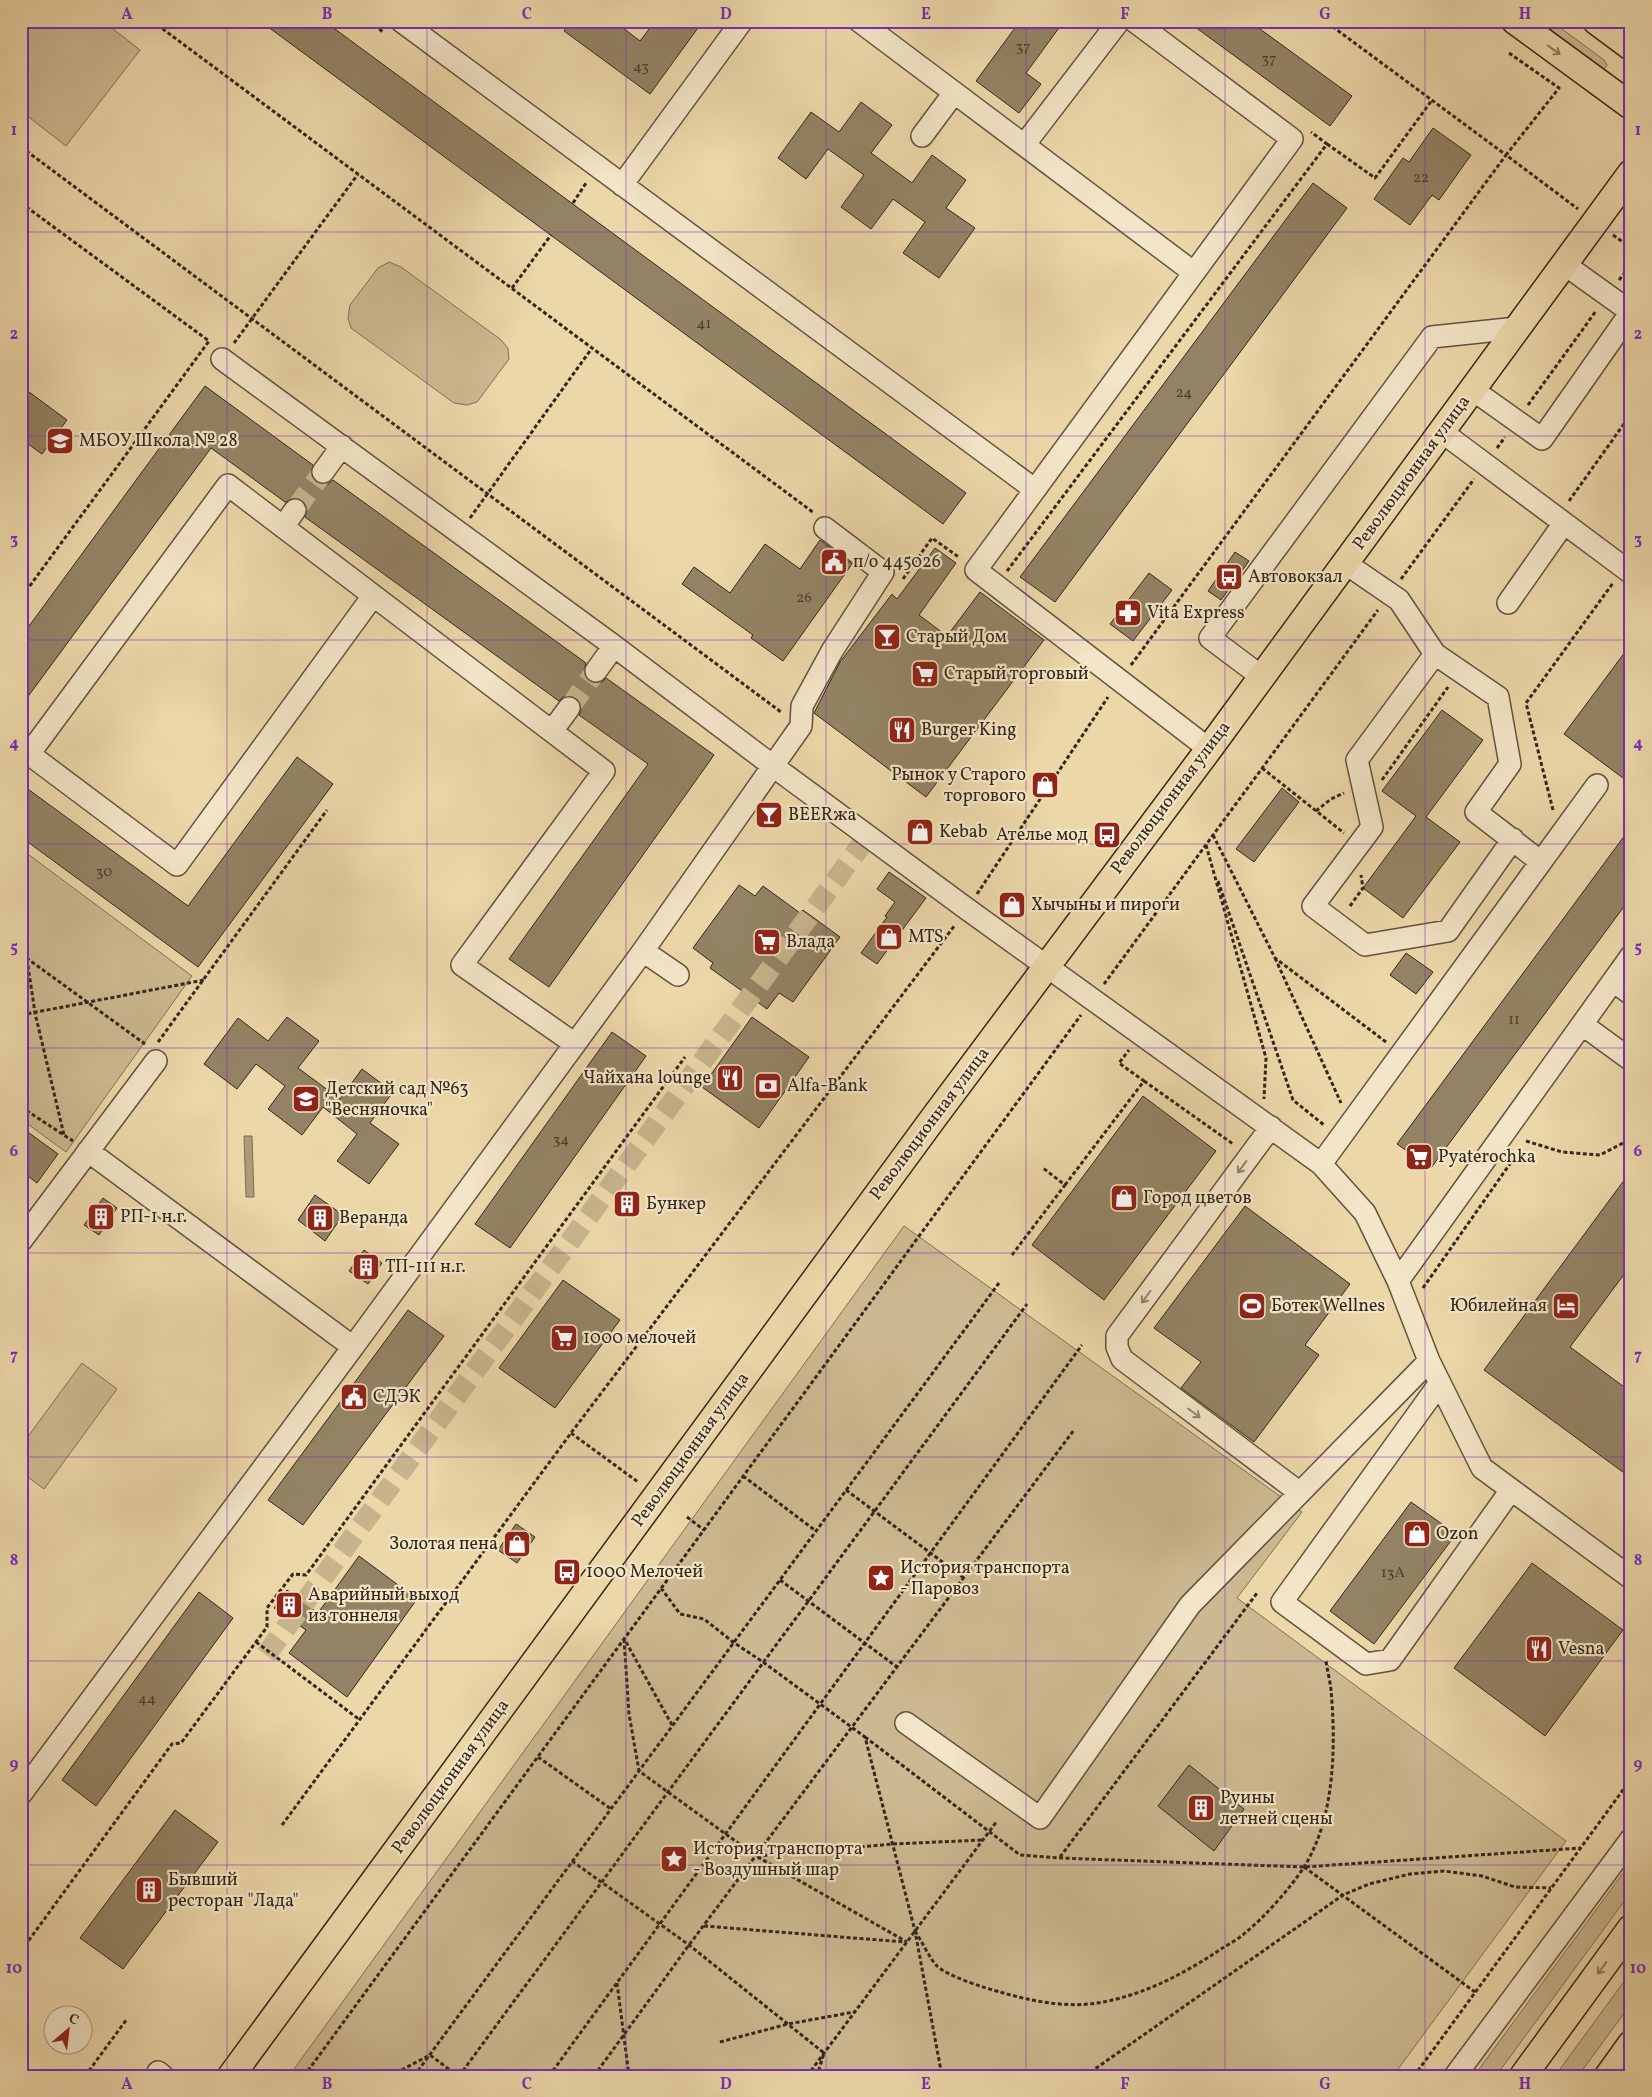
<svg xmlns="http://www.w3.org/2000/svg" width="1652" height="2097" viewBox="0 0 1652 2097" font-family="Vollkorn,serif">
<rect width="100%" height="100%" fill="#ecd7a9"/>
<filter id="stains"><feTurbulence type="fractalNoise" baseFrequency=".004" numOctaves="4"/><feColorMatrix values="0 0 0 0 .2 0 0 0 0 .09 0 0 0 0 .02 0 0 0 .5 -.17"/></filter>
<radialGradient id="worn" r=".72"><stop offset=".6" stop-color="#630" stop-opacity="0"/><stop offset="1" stop-color="#630" stop-opacity=".3"/></radialGradient>
<path fill="#cdb991" stroke="#807055" d="M21 21H103L140 50 66 146 21 111Z
M1533 21H1551L1604 60 1607 65 1604 69 1597 68Z
M389 262 401 267 500 339 508 348 509 359 477 402 467 405 454 403 351 328 348 318 350 305 378 268Z
M21 849 192 976 66 1152 21 1119Z
M904 1226 1302 1512 1237 1598 1566 1841 1393 2076H289Z
M82 1363 117 1389 44 1489 21 1472V1446Z
M1623 1873 1631 1878V1892L1496 2076H1474Z
M1631 1972V2004L1578 2076H1555Z"/>
<path fill="#ad9b78" stroke="#7c6d52" d="M244 1136H252L254 1197H246Z"/>
<path fill="#938364" stroke="#332719" d="M260 21H324L966 493 943 524Z
M571 21H614L640 41 655 21H703L650 94 564 31Z
M1020 21H1064L1026 73 1041 84 1019 113 976 81Z
M1187 21H1249L1352 96 1330 126Z
M861 102 892 125 871 153 912 183 932 155 966 180 946 208 975 228 939 278 903 253 925 222 893 199 871 229 841 207 864 175 828 149 806 179 778 158 811 112 839 132Z
M1433 128 1471 155 1439 200 1432 195 1410 225 1374 199 1403 158 1409 162Z
M1313 183 1347 208 1055 602 1020 577Z
M21 386 67 420 42 454 21 439Z
M205 386 313 465 311 477 316 482 328 484 333 480 586 663 584 670 588 681 595 683 602 682 606 678 714 755 549 987 509 959 648 764 579 715 581 710V703L576 698 564 696 559 701 305 517 307 511 303 500 296 498 285 502 211 448 21 706V637Z
M820 540 852 564 783 661 751 638 753 635 682 584 694 567 730 593 765 544 800 569Z
M935 548 956 563 919 615 947 636 980 592 1044 640 926 797 814 713 840 662 892 594 897 599Z
M1235 552 1249 561 1221 600 1208 591Z
M1149 573 1172 590 1133 641 1110 624Z
M1631 644V784L1564 734Z
M1442 710 1483 740 1426 817 1460 842 1403 918 1363 888 1416 816 1382 791Z
M297 757 333 784 198 967 21 837V784L188 906Z
M1282 788 1299 802 1254 862 1236 849Z
M1631 827V897L1431 1168 1397 1144Z
M889 872 926 898 877 964 861 953 887 917 885 916 895 902 877 889Z
M739 885 755 896 763 886 800 913 803 910 840 937 793 1002 779 993 767 1009 710 968 713 963 693 948Z
M1406 953 1433 972 1416 994 1390 975Z
M287 1017 319 1041 298 1068 340 1099 362 1069 393 1092 370 1123 399 1144 369 1184 337 1161 357 1134 323 1107 302 1135 268 1109 285 1086 256 1064 237 1089 204 1064 238 1018 268 1041Z
M752 1017 809 1057 759 1128 702 1087Z
M612 1032 646 1056 510 1248 475 1224Z
M1143 1096 1216 1151 1104 1300 1032 1245Z
M21 1127 58 1154 37 1183 21 1171Z
M1631 1171V1265L1570 1347 1631 1392V1478L1484 1370Z
M315 1195 343 1215 325 1241 298 1220Z
M103 1198 117 1208 99 1235 84 1225Z
M1245 1206 1350 1284 1305 1345 1319 1355 1254 1442 1181 1388 1201 1362 1154 1328Z
M364 1250 382 1263 368 1284 349 1271Z
M563 1280 620 1320 555 1408 499 1368Z
M408 1310 444 1336 303 1525 268 1500Z
M1411 1502 1456 1534 1374 1644 1330 1611Z
M516 1524 535 1537 517 1563 498 1550Z
M359 1556 417 1599 347 1697 289 1653 306 1630 274 1608 287 1590 318 1613Z
M1532 1563 1623 1630 1545 1736 1454 1668Z
M199 1592 233 1618 96 1806 62 1780Z
M1189 1765 1244 1809 1214 1851 1158 1806Z
M175 1810 218 1842 123 1969 80 1938Z"/>
<g fill="none" stroke-linecap="round" stroke-linejoin="round">
<path stroke="#c7b48c" stroke-width="21" stroke-dasharray="21 11" stroke-linecap="butt" d="M295 510 323 472
M569 708 596 671
M266 1655 868 836"/>
<g stroke="#61533d" stroke-width="24">
<path id="minor" d="M401 21 1034 489
M859 21 1193 272
M1134 21 1292 139 976 570 1209 749
M922 136 954 93
M1024 145 1119 21
M622 185 742 21
M222 359 614 646 773 766 967 909 1321 1164 1365 1213 1398 1281 1429 1361 1482 1468 1631 1578
M1473 390 1542 439 1631 312 1564 264
M1442 432 1631 573
M323 472 342 446
M283 527 295 510
M1345 563 1399 600 1435 654 1498 697 1510 764 1476 812 1541 862
M373 596 177 865 29 754 228 485 604 771 462 965 575 1044
M1508 603 1564 523
M1435 654 1357 760 1372 827 1313 906 1365 945 1448 931 1513 839
M596 671 614 646
M1262 677 1210 638 1432 337 1517 328
M552 731 569 708
M643 951 678 975
M1613 981 1631 994
M1583 1025 1631 1060
M1271 1127 1117 1336V1347L1122 1359 1300 1493
M1321 1164 1597 785
M21 1241 156 1061
M1398 1281 1631 956
M353 1347 643 951 801 726 802 706 832 651 883 572 825 528
M1440 1383 1282 1602 1366 1664 1390 1660 1511 1490
M906 1723 1040 1818 1190 1605 1429 1361
M21 1794 353 1347 88 1151
M158 2072 163 2076
M1455 2076 1631 1839"/>
</g>
<g stroke="#332719" stroke-width="29">
<path id="major" d="M1515 21 1631 106
M1596 21 1631 47
M231 2076 935 1116 1209 749 1631 173
M1523 2076 1631 1928
M1608 2076 1631 2044"/>
</g>
<path stroke="#332719" stroke-width="3" stroke-dasharray="4 2.5" stroke-linecap="butt" d="M152 21 814 513
M369 21 383 32
M1509 53 1559 88 1506 155 1578 209
M1327 144 1375 178 1432 100
M21 147 781 712
M21 203 209 341 21 598
M573 203 586 183
M1613 235 1631 248
M1619 280 1631 265
M512 288 551 235
M234 343 358 174
M1528 405 1596 311
M1497 448 1505 437
M1569 501 1631 414
M470 518 592 348
M1007 571 1327 144 1311 132
M903 579 932 538 960 558
M1401 579 1474 479
M1131 665 1506 155 1325 21
M1262 768 1344 833
M1382 780 1448 687
M1553 810 1526 703 1613 583
M1316 811 1331 799 1344 793
M1213 835 1275 958 1386 1042
M1206 845 1266 1058 1264 1099
M1218 881 1293 1100 1324 1125
M977 894 1108 697
M1350 906 1363 888 1361 875
M21 954 145 1044
M1275 958 1341 1103
M27 959 35 1013 64 1135
M1104 984 1378 610
M21 1015 204 980
M158 1042 327 810
M1144 1081 1233 1144
M21 1107 73 1141
M1526 1141 1562 1152 1600 1155 1631 1139
M1065 1185 1144 1081 1119 1063 1129 1050
M1012 1255 1065 1185 1043 1168
M1423 1288 1514 1158
M571 1433 638 1482
M743 1476 816 1531
M846 1490 964 1578
M687 1517 704 1530
M780 1580 897 1667
M661 1588 680 1614 704 1619 733 1642 763 1662 865 1737 915 1931 942 2076
M624 1639 629 1714 639 1771 756 1856 907 1942
M256 1642 360 1720
M626 1642 672 1725
M865 1737 1020 1855 1060 1858 1304 1867 1581 1848
M538 1757 611 1809
M282 1825 571 1433 955 925
M757 1856 893 1844 983 1840
M1060 1857 1257 1593
M572 1861 689 1945 824 2053 817 2076
M1304 1867 1475 1992
M704 1926 904 1942
M915 1931C921 1940 930 1959 937 1966 949 1977 985 1988 1000 1992 1031 2001 1065 2008 1097 2003 1142 1996 1184 1974 1221 1949 1229 1944 1239 1939 1246 1932 1264 1918 1292 1886 1304 1867 1335 1818 1336 1745 1331 1690 1330 1680 1327 1670 1326 1660
M21 1951 172 1744 181 1743 267 1627V1608L293 1574 306 1575 685 1057
M617 1983 629 2076
M720 2042 788 2024 854 2012
M85 2076 127 2019
M304 2076 1081 1015
M390 2076 430 2055 458 2076
M414 2076 999 1283
M459 2076 1027 1304
M549 2076 1082 1345
M594 2076 689 1945 1074 1430
M807 2076 997 1821
M1085 2076 1343 1895 1369 1884 1410 1874 1444 1871 1482 1876 1515 1887 1551 1888
M1414 2076 1631 1779"/>
<use href="#minor" stroke="#f3e5c7" stroke-width="21"/>
<use href="#major" stroke="#ecd7a9" stroke-width="26"/>
</g>
<defs><path id="oneway-shaft" d="M-6 0H5M1.5-3L5.5 0L1.5 3" fill="none" stroke-width="1.6" stroke-linecap="round" stroke-linejoin="round" transform="scale(1.25)"/></defs>
<g stroke="#907f61">
<use href="#oneway-shaft" transform="translate(1554 50) rotate(36)"/>
<use href="#oneway-shaft" transform="translate(1602 1968) rotate(126)"/>
</g>
<g stroke="#938670">
<use href="#oneway-shaft" transform="translate(1242 1167) rotate(126)"/>
<use href="#oneway-shaft" transform="translate(1146 1297) rotate(126)"/>
<use href="#oneway-shaft" transform="translate(1194 1413) rotate(37)"/>
</g>
<path fill="none" stroke="#7b2cbf" stroke-width="1" stroke-opacity="0.55" d="M227 21V2076M427 21V2076M626 21V2076M826 21V2076M1026 21V2076M1225 21V2076M1425 21V2076M21 232H1631M21 436H1631M21 640H1631M21 844H1631M21 1048H1631M21 1253H1631M21 1457H1631M21 1661H1631M21 1865H1631"/>
<defs>
<g id="school-square" transform="scale(1.4375)"><rect x="-9" y="-9" width="18" height="18" rx="4" fill="#8f2418" stroke="#f3e5c7"/><path d="M0-5L7-2L0 1L-7-2ZM-4 1L0 2.5L4 1V4Q0 6-4 4Z" fill="#fff"/></g>
<g id="civic-square" transform="scale(1.4375)"><rect x="-9" y="-9" width="18" height="18" rx="4" fill="#8f2418" stroke="#f3e5c7"/><path d="M-.6-6.5H3V-4.5H.6V-3L4-1V1h2V6H-6V1h2V-1L-.6-3ZM-1.2 2.5V6h2.4V2.5Z" fill="#fff"/></g>
<g id="bus-square" transform="scale(1.4375)"><rect x="-9" y="-9" width="18" height="18" rx="4" fill="#8f2418" stroke="#f3e5c7"/><path d="M-5-6H5V4H4V6H2V4H-2V6H-4V4H-5ZM-3.5-4V0h7V-4ZM-3.5 1.2v1.5H-2V1.2ZM2 1.2v1.5H3.5V1.2Z" fill="#fff"/></g>
<g id="pharmacy-square" transform="scale(1.4375)"><rect x="-9" y="-9" width="18" height="18" rx="4" fill="#8f2418" stroke="#f3e5c7"/><path d="M-2-6h4v4h4v4h-4v4h-4v-4h-4v-4h4Z" fill="#fff"/></g>
<g id="bar-square" transform="scale(1.4375)"><rect x="-9" y="-9" width="18" height="18" rx="4" fill="#8f2418" stroke="#f3e5c7"/><path d="M-6-5H6L.8 .8V4.5H3.5V6h-7V4.5H-.8V.8Z" fill="#fff"/></g>
<g id="supermarket-square" transform="scale(1.4375)"><rect x="-9" y="-9" width="18" height="18" rx="4" fill="#8f2418" stroke="#f3e5c7"/><path d="M-6-5.5h2.5l.6 2H6L4.5 2H-2.5L-4.4-4H-6ZM-1.5 3.2a1.3 1.3 0 1 0 .1 0ZM3 3.2a1.3 1.3 0 1 0 .1 0Z" fill="#fff"/></g>
<g id="restaurant-square" transform="scale(1.4375)"><rect x="-9" y="-9" width="18" height="18" rx="4" fill="#8f2418" stroke="#f3e5c7"/><path d="M-5-6h1v4h1v-4h1v4h1v-4h1v5L-1.5 .5V6h-2V.5L-5-1ZM5-6V6H3V1.5H1.5Q1.5-4 5-6Z" fill="#fff"/></g>
<g id="shop-square" transform="scale(1.4375)"><rect x="-9" y="-9" width="18" height="18" rx="4" fill="#8f2418" stroke="#f3e5c7"/><path d="M-5-2.5h2.3a2.7 3.5 0 0 1 5.4 0H5L5.5 6h-11ZM-1.5-2.5h3a1.5 2.3 0 0 0-3 0Z" fill="#fff"/></g>
<g id="bank-square" transform="scale(1.4375)"><rect x="-9" y="-9" width="18" height="18" rx="4" fill="#8f2418" stroke="#f3e5c7"/><path d="M-6-4H6V4H-6ZM0-2.3a2.3 2.3 0 1 0 0 4.6a2.3 2.3 0 1 0 0-4.6Z" fill="#fff"/></g>
<g id="building-square" transform="scale(1.4375)"><rect x="-9" y="-9" width="18" height="18" rx="4" fill="#8f2418" stroke="#f3e5c7"/><path d="M-4-6H4V6H1V3H-1V6H-4ZM-2.5-4.3h1.7v1.8h-1.7ZM.8-4.3h1.7v1.8H.8ZM-2.5-1h1.7V.8h-1.7ZM.8-1h1.7V.8H.8Z" fill="#fff"/></g>
<g id="stadium-square" transform="scale(1.4375)"><rect x="-9" y="-9" width="18" height="18" rx="4" fill="#8f2418" stroke="#f3e5c7"/><path d="M0-5a6.5 5 0 1 0 0 10a6.5 5 0 1 0 0-10ZM-3.5-1.8h7v3.6h-7Z" fill="#fff"/></g>
<g id="hotel-square" transform="scale(1.4375)"><rect x="-9" y="-9" width="18" height="18" rx="4" fill="#8f2418" stroke="#f3e5c7"/><path d="M-6-4.5h1.5V1H6V5H4.5V3h-9V5H-6ZM-4 0a1.8 1.8 0 1 1 3.6 0ZM.5 0V-2.5h3Q6-2.5 6 0Z" fill="#fff"/></g>
<g id="sight-square" transform="scale(1.4375)"><rect x="-9" y="-9" width="18" height="18" rx="4" fill="#8f2418" stroke="#f3e5c7"/><path d="M0-6L1.8-2.2L6-1.7L2.9 1.2L3.7 5.4L0 3.3L-3.7 5.4L-2.9 1.2L-6-1.7L-1.8-2.2Z" fill="#fff"/></g>
</defs>
<g fill-rule="evenodd">
<use href="#school-square" x="60" y="441"/>
<use href="#civic-square" x="834" y="562"/>
<use href="#bus-square" x="1229" y="577"/>
<use href="#pharmacy-square" x="1128" y="613"/>
<use href="#bar-square" x="887" y="637"/>
<use href="#supermarket-square" x="925" y="674"/>
<use href="#restaurant-square" x="902" y="730"/>
<use href="#shop-square" x="1045" y="785"/>
<use href="#bar-square" x="769" y="815"/>
<use href="#shop-square" x="920" y="832"/>
<use href="#bus-square" x="1107" y="835"/>
<use href="#shop-square" x="1012" y="905"/>
<use href="#shop-square" x="889" y="937"/>
<use href="#supermarket-square" x="767" y="942"/>
<use href="#restaurant-square" x="730" y="1078"/>
<use href="#bank-square" x="768" y="1086"/>
<use href="#school-square" x="306" y="1099"/>
<use href="#supermarket-square" x="1419" y="1157"/>
<use href="#shop-square" x="1124" y="1198"/>
<use href="#building-square" x="627" y="1204"/>
<use href="#building-square" x="101" y="1217"/>
<use href="#building-square" x="320" y="1218"/>
<use href="#building-square" x="366" y="1267"/>
<use href="#stadium-square" x="1252" y="1306"/>
<use href="#hotel-square" x="1566" y="1306"/>
<use href="#supermarket-square" x="564" y="1338"/>
<use href="#civic-square" x="354" y="1397"/>
<use href="#shop-square" x="1417" y="1534"/>
<use href="#shop-square" x="517" y="1544"/>
<use href="#bus-square" x="567" y="1572"/>
<use href="#sight-square" x="881" y="1578"/>
<use href="#building-square" x="289" y="1605"/>
<use href="#restaurant-square" x="1539" y="1649"/>
<use href="#building-square" x="1201" y="1808"/>
<use href="#sight-square" x="674" y="1859"/>
<use href="#building-square" x="149" y="1890"/>
</g>
<g text-anchor="middle" dominant-baseline="central" stroke-width="4.5" stroke-linejoin="round" paint-order="stroke">
<g font-size="15" fill="#4b3e2c">
<text x="1023" y="47">37</text>
<text x="1269" y="59">37</text>
<text x="641" y="67">43</text>
<text x="1421" y="178">22</text>
<text x="704" y="324">41</text>
<text x="1184" y="393">24</text>
<text x="804" y="598">26</text>
<text x="104" y="872">30</text>
<text x="1514" y="1020">11</text>
<text x="561" y="1140">34</text>
<text x="1393" y="1573">13А</text>
<text x="147" y="1699">44</text>
</g>
<g font-size="18" fill="#332719" stroke="#f3e5c7" text-anchor="start">
<text x="79" y="441">МБОУ Школа № 28</text>
<text x="853" y="562">п/о 445026</text>
<text x="1248" y="577">Автовокзал</text>
<text x="1147" y="613">Vita Express</text>
<text x="906" y="637">Старый Дом</text>
<text x="944" y="674">Старый торговый</text>
<text x="921" y="730">Burger King</text>
<text x="1026" y="775" text-anchor="end">Рынок у Старого<tspan x="1026" dy="21">торгового</tspan></text>
<text x="788" y="815">BEERжа</text>
<text x="939" y="832">Kebab</text>
<text x="1088" y="835" text-anchor="end">Ателье мод</text>
<text x="1031" y="905">Хычыны и пироги</text>
<text x="908" y="937">MTS</text>
<text x="786" y="942">Влада</text>
<text x="711" y="1078" text-anchor="end">Чайхана lounge</text>
<text x="787" y="1086">Alfa-Bank</text>
<text x="325" y="1089">Детский сад №63<tspan x="325" dy="21">"Весняночка"</tspan></text>
<text x="1438" y="1157">Pyaterochka</text>
<text x="1143" y="1198">Город цветов</text>
<text x="646" y="1204">Бункер</text>
<text x="120" y="1217">РП-1 н.г.</text>
<text x="339" y="1218">Веранда</text>
<text x="385" y="1267">ТП-111 н.г.</text>
<text x="1271" y="1306">Ботек Wellnes</text>
<text x="1547" y="1306" text-anchor="end">Юбилейная</text>
<text x="583" y="1338">1000 мелочей</text>
<text x="373" y="1397">СДЭК</text>
<text x="1436" y="1534">Ozon</text>
<text x="498" y="1544" text-anchor="end">Золотая пена</text>
<text x="900" y="1568">История транспорта<tspan x="900" dy="21">- Паровоз</tspan></text>
<text x="586" y="1572">1000 Мелочей</text>
<text x="308" y="1595">Аварийный выход<tspan x="308" dy="21">из тоннеля</tspan></text>
<text x="1558" y="1649">Vesna</text>
<text x="1220" y="1798">Руины<tspan x="1220" dy="21">летней сцены</tspan></text>
<text x="693" y="1849">История транспорта<tspan x="693" dy="21">- Воздушный шар</tspan></text>
<text x="168" y="1880">Бывший<tspan x="168" dy="21">ресторан "Лада"</tspan></text>
</g>
<g font-size="18" fill="#332719" stroke="#f3e5c7">
<text transform="translate(1412 473) rotate(-54)">Революционная улица</text>
<text transform="translate(1171 798) rotate(-53)">Революционная улица</text>
<text transform="translate(930 1124) rotate(-53)">Революционная улица</text>
<text transform="translate(691 1450) rotate(-54)">Революционная улица</text>
<text transform="translate(451 1777) rotate(-54)">Революционная улица</text>
</g>
</g>
<rect width="1652" height="2097" fill="none" stroke="#ecd7a9" stroke-width="55"/>
<g transform="translate(68 2030) rotate(28)"><circle r="24" fill="#f3e5c7" stroke="#a69981"/>
<path d="M0-4L9 19L0 12L-9 19Z" fill="#8f2418"/>
<text y="-8" font-size="14" font-weight="bold" text-anchor="middle" fill="#332719">С</text>
</g>
<rect x="28" y="28" width="1596" height="2042" fill="none" stroke="#7b2cbf" stroke-width="2"/>
<g font-size="16" text-anchor="middle" font-weight="bold" fill="#7b2cbf">
<text x="127" y="19">A</text>
<text x="327" y="19">B</text>
<text x="527" y="19">C</text>
<text x="726" y="19">D</text>
<text x="926" y="19">E</text>
<text x="1125" y="19">F</text>
<text x="1325" y="19">G</text>
<text x="1525" y="19">H</text>
<text x="14" y="135">1</text>
<text x="1638" y="135">1</text>
<text x="14" y="339">2</text>
<text x="1638" y="339">2</text>
<text x="14" y="544">3</text>
<text x="1638" y="544">3</text>
<text x="14" y="748">4</text>
<text x="1638" y="748">4</text>
<text x="14" y="952">5</text>
<text x="1638" y="952">5</text>
<text x="14" y="1156">6</text>
<text x="1638" y="1156">6</text>
<text x="14" y="1360">7</text>
<text x="1638" y="1360">7</text>
<text x="14" y="1565">8</text>
<text x="1638" y="1565">8</text>
<text x="14" y="1769">9</text>
<text x="1638" y="1769">9</text>
<text x="14" y="1973">10</text>
<text x="1638" y="1973">10</text>
<text x="127" y="2089">A</text>
<text x="327" y="2089">B</text>
<text x="527" y="2089">C</text>
<text x="726" y="2089">D</text>
<text x="926" y="2089">E</text>
<text x="1125" y="2089">F</text>
<text x="1325" y="2089">G</text>
<text x="1525" y="2089">H</text>
</g>
<rect width="100%" height="100%" filter="url(#stains)"/>
<rect width="100%" height="100%" fill="url(#worn)"/>
</svg>
